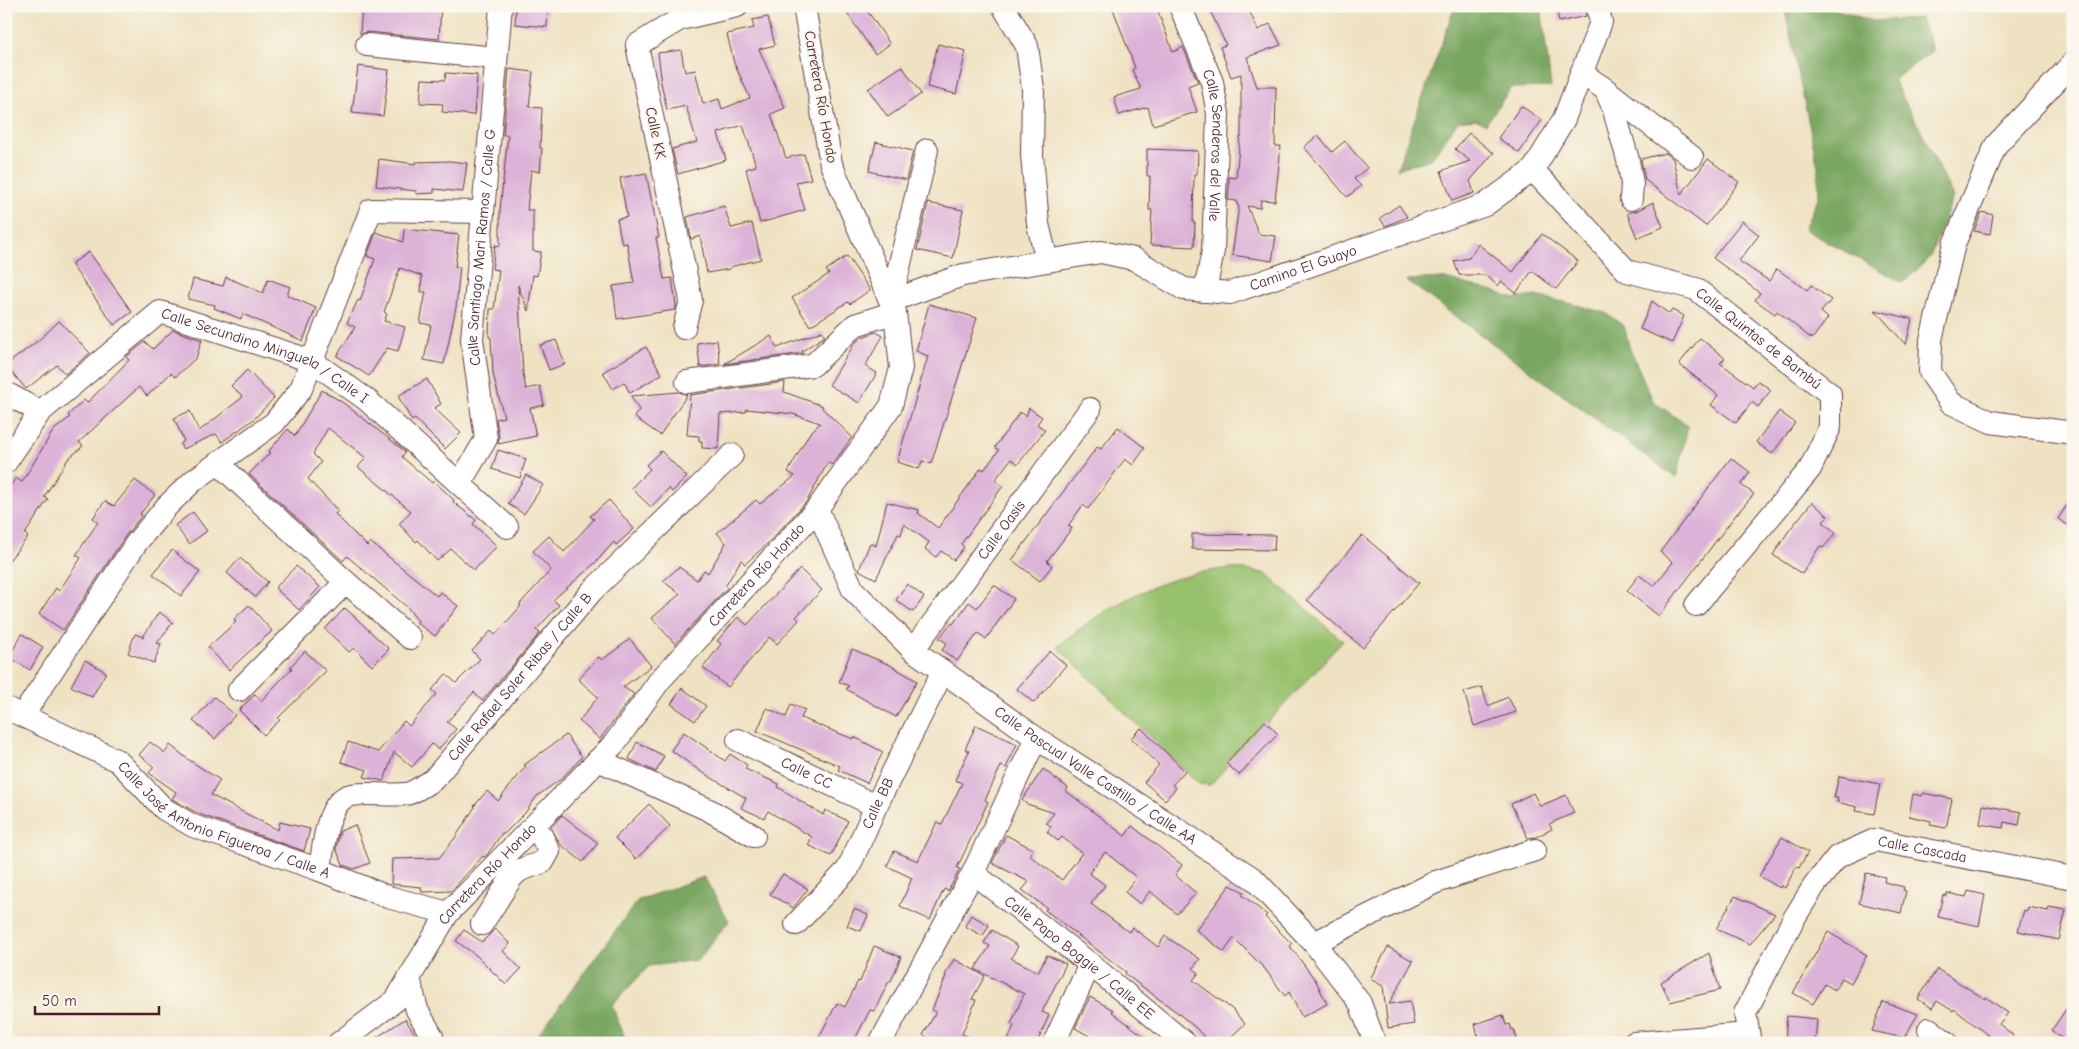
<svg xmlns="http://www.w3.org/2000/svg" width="2079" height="1049" viewBox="0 0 2079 1049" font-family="'Comic Neue',sans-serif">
<rect width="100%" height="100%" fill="#fbf7ec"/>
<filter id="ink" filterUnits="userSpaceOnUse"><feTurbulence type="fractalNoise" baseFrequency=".02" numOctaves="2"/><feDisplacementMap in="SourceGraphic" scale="10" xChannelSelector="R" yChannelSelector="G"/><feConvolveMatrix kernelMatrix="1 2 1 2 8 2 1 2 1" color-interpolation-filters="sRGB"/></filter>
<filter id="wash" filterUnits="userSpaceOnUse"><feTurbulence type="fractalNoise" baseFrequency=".0096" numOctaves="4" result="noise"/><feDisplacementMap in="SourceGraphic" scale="20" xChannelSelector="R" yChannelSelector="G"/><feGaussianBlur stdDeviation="1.12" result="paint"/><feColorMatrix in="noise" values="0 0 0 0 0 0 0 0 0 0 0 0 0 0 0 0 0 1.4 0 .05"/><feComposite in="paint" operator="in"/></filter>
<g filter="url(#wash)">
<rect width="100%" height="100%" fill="#efe2c2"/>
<path fill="#98c16d" stroke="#71704c" d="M1231 568 1265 573 1343 641 1210 785 1199 784 1057 647C1095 614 1141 587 1190 575 1203 571 1218 570 1231 568Z"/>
<path fill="#7aa760" stroke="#626346" d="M1455 6H1541L1551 87 1511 88 1486 124 1475 119 1458 121 1431 159 1397 169Z
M1784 6H1825L1872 21 1921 18 1933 51 1893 80 1927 142 1953 197 1930 257 1903 283 1804 229 1819 196 1818 167Z
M1441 278 1490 290 1514 299 1536 296 1569 303 1606 313 1624 326 1630 349 1653 401 1688 426 1676 478 1406 280Z
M704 877 729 921 698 960 649 966 612 1005 627 1043H532L638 900Z"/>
<g id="blocks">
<path fill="#dcb2d8" d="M362 6H385V9L421 10V6L441 7 439 39 368 32 360 34Z
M516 6H548L547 27 515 24Z
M842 6H864L890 44 875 54Z
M1112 6H1156L1173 52 1183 47 1198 82 1188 86 1197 112 1153 125 1148 107 1119 115 1114 97 1141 89 1132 70 1135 68Z
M1208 6H1247L1258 30 1270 24 1281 45 1247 57 1257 87H1276L1275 146H1281L1275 201 1261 200 1260 208 1247 206 1259 234 1276 236 1272 261 1232 255 1239 206 1237 205V201L1228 200 1229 185V177L1236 178 1240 137H1241V74L1231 77 1220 47 1226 45Z
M1556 6H1584L1586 16 1559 22Z
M768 17 775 45 759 49 785 108 771 114 786 158 804 154 811 179 796 182 805 210 760 223 746 169 756 166 743 125 718 133 726 160 678 174 672 149 697 142 686 106 667 110 660 78 661 77 658 53 681 50 685 72 695 70 703 104 719 99 722 109 750 98 734 63 727 34 754 28 752 20Z
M938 44 966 51 956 94 927 87Z
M358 66 389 70 383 116 352 113Z
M902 66 921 94 888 117 868 89Z
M509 69 533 72 529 107 542 108 540 148H542L540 172 531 170 527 210H533V251L541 252 537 276 533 275 528 311 518 285 523 374 526 389 540 386 544 405 530 408 536 436 498 444 499 437 496 419 504 417 493 374 491 338 489 337 490 309H494L499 270 492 269 495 245 500 246V210L508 135H503Z
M446 73 477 75 474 115 442 112 443 104 420 103 422 79 445 80Z
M1521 106 1542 120 1519 153 1498 138Z
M1469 133 1492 152H1494L1470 181 1474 193 1452 201 1441 171 1470 161 1455 149Z
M1318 135 1332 152 1345 141 1367 168 1354 179 1361 186 1347 197 1304 147Z
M876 142 913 151 906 180 869 171Z
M1147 149 1198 151 1197 174H1194L1193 223H1195L1194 247 1150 245 1152 210H1149L1150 176H1147Z
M1666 153 1673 159 1681 195 1708 159 1739 182 1706 226 1645 180 1641 159Z
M379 159 416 164V162L450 161 467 163 463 192 434 189V193L416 194V191L376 186Z
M646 173 659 238H656L664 279 672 278 676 305 675 310 617 319 613 286 634 283 627 243 622 244 617 219 627 217 620 178Z
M1653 202 1663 227 1637 238 1627 213 1636 211Z
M928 203 963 210 953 258 917 250Z
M1399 205 1407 217 1385 226 1380 218Z
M724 206 731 228 752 223 761 259 730 267V269L707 273 700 236 691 239 687 217Z
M1982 212 1993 215 1990 234 1974 231Z
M1742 221 1759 235 1739 261 1769 281 1777 269 1807 290 1811 285 1831 300 1821 312 1828 318 1812 339 1777 311 1775 314 1755 300 1760 293 1713 258Z
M404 229 459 235 455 267H460L456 307 444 364 424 360 431 325 420 323 426 292H421L422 276 400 268 384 312 387 314 384 321 405 327 398 351 387 348 369 376 337 356 355 327 347 323 358 300 360 301 375 259 367 256 376 232 403 242Z
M1542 234 1578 261 1556 289 1532 271 1516 293 1501 281 1498 286 1485 275H1459L1454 261 1469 258 1478 244 1513 272Z
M89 252 132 312 114 325 71 264Z
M847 256 870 290 850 304 848 302 810 326 792 298 829 274 826 270Z
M226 277 263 293 268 279 290 287 287 295 316 308 303 341 243 314 241 319 214 308 215 305 188 299 193 279 223 286Z
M1652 301 1669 314 1672 310 1684 316 1672 343 1640 329Z
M929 304 977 318 931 464 922 461 919 469 897 462 928 356 916 351Z
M1875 310 1912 319 1906 345Z
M59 321 90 353 65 374 57 365 26 389 6 365 39 340Z
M173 330 202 340 196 358 175 377 171 373 147 396 139 387 79 442 83 446 68 459 44 497 48 499 25 534 28 537 6 564V492L16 478 22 482 53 431 70 417 68 415 84 400 87 403 129 360 126 357 145 342 153 349Z
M822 331 825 336 802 351 803 353 724 364 771 336 777 348Z
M876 332 883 336 865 366 877 373 859 403 829 385 854 344 862 337Z
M1700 338 1725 358 1720 363 1753 387 1758 381 1771 390 1758 407 1752 402 1736 423 1711 405 1718 395 1679 364Z
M556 340 565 364 549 370 540 345Z
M717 340 720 364 700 367 697 343Z
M646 347 662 374 630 393 624 382 613 389 603 372Z
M247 370 274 398 254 419 222 442 216 434 183 449 180 444 184 441 174 418 190 411 199 431 243 397 231 386Z
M427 379 441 404 434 408 461 433 445 449 415 419 412 421 398 396Z
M785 382 784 392 823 406 822 408 852 437 832 465 828 462 807 501 767 544 745 564 741 560 726 585 727 588 675 644 652 618 680 594 663 581 679 567 697 580 704 570 708 573 726 543 717 533 756 500 760 504 795 476 788 472 809 434 820 423 793 414 746 409V412L720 414 718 449 702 448V441H699V436L687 435 690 395Z
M322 390 342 402 392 441 405 452 402 457 432 483 434 481 454 500 453 502 476 520 473 524 497 546 474 570 451 549 437 561 418 540 416 542 399 524 411 511 358 467 366 458 328 428 313 454 321 462 308 479 338 511 335 514 367 546 370 542 437 596 440 592 458 606 435 636 417 623 418 621 407 607 347 556 343 561 249 474 270 453 268 452 288 429 295 436Z
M679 392 687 395 660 435 634 417 639 410 631 396Z
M1029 408 1042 417 1037 424 1045 430 1018 464 1011 459 995 480 1003 486 961 544 964 547 954 560 941 551 936 557 925 549 929 542 904 524 901 535 898 534 876 579 859 570 870 543 876 546 887 502 919 510 918 513 938 528 981 468 984 470 999 450 995 447 1020 412 1026 416Z
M1779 411 1795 423 1772 454 1756 442Z
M1118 427 1145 448 1133 465 1125 459 1088 509 1083 505 1068 526 1072 528 1047 561 1052 566 1040 581 1012 560 1097 447 1101 449Z
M498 450 526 459 520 478 492 469Z
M661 451 687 477 672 492 669 488 651 507 631 488 650 469 646 465Z
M1731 458 1750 472 1741 485 1754 494 1735 516 1659 616 1627 591 1639 575 1654 586 1673 562 1660 552Z
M526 475 543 485 524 514 508 504Z
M135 480 155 495 140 514 142 515 126 535 63 630 39 614 56 588 59 591 81 558 76 555 98 522 93 518 105 501 114 506Z
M2073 495V528L2058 519Z
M609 500 634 529 616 545 614 542 595 563 553 600 559 605 536 630 540 633 482 701 474 692 447 722 456 729 438 750 432 744 412 767 394 752 384 781 364 777 367 770 341 762 348 742 378 752 404 721 409 726 437 694 432 690 446 674 456 683 480 659 472 651 491 631 495 635 521 606 519 605 551 570 533 551 549 536 564 552 594 519 590 516Z
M1812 502 1828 516 1823 522 1836 533 1823 548 1820 546 1802 574 1773 555 1788 532Z
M193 512 207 531 189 544 175 525Z
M1192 534 1275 535 1274 550 1192 549Z
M1362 535 1419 583 1363 648 1307 600Z
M172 550 200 572 181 596 153 574Z
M240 558 268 582 255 597 227 573Z
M296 566 320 587 299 610 275 588Z
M800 569 822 590 796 617 799 620 777 644 769 637 728 687 703 668 721 644 717 641 738 617 747 625Z
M907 584 924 597 913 612 896 600Z
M994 585 1014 599 986 639 978 633 957 661 942 650 947 643 939 638 951 623 953 624 969 602 977 608Z
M249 605 272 631 229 670 208 647 236 622 234 619Z
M345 608 389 649 372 666 354 648 349 652 325 629Z
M159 612 173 622 157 643 161 644 154 663 128 653 135 634 143 637Z
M22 634 43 647 30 670 9 657Z
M630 639 651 666 623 687 634 694 600 739 579 721 598 697 578 679 599 657 602 660Z
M852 649 890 665 917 681 896 717 846 689 849 686 839 682Z
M305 651 326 671 278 718 280 720 264 735 239 710 255 694 261 701 292 668 290 667Z
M1050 651 1066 665 1034 703 1017 689Z
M85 660 106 672 92 697 71 686Z
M1482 687 1488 706 1508 697 1516 712 1474 726 1464 692Z
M682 688 706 706 695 721 671 704Z
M214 697 235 715 215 739 193 721Z
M791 704 805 710 801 718 853 739 854 737 883 752 867 783 838 770 840 766 757 731 767 708 786 717Z
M1265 721 1278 734 1239 775 1226 763Z
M976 725 1017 744 1006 768 1001 766 985 800 988 802 957 868 960 869 948 891 944 889 930 920 900 906 912 878 887 866 894 851 918 861 937 822 942 824 962 783 955 780 969 751 965 749Z
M1141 728 1185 771 1172 785 1176 788 1165 800 1144 782 1159 765 1131 738Z
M684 732 725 761 730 754 747 765 745 769 779 784 778 787 823 815 825 810 848 821 831 856 808 845 812 837 768 811 764 818 741 808 746 798 700 771 671 750Z
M566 735 582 757 561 779 537 796 525 813 504 834 502 833 487 855 484 857 483 856 451 891 422 892 421 887 391 884 392 859 439 858 455 838 475 807 474 806 487 791 498 801 526 766 524 765Z
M150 742 165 753 170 745 189 760 220 780 211 795 241 811 278 830 280 822 310 829 304 851 199 814 172 799 176 792 149 773 154 767 139 755Z
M637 742 664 756 656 772 629 759Z
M1043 769 1068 788 1066 791 1125 836 1132 826 1182 865 1175 875 1196 893 1177 914 1150 891 1140 904 1125 892 1136 877 1105 852 1089 873 1105 885 1091 904 1129 932 1132 927 1158 947 1165 936 1200 959 1193 968 1199 973 1193 980 1232 1009 1245 1024 1224 1043H1209L1197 1029 1178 1013 1125 974 1126 972 1045 910 1047 908 1022 890 1029 882 992 863 1006 835 1033 849 1030 856 1062 880 1082 853 1062 837 1058 841 1047 832 1051 826 1046 823 1054 813 1027 804 1022 800Z
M1839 776 1880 784 1874 814 1856 811 1857 807 1837 802 1838 798H1834Z
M1533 793 1540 806 1566 795 1574 813 1549 824 1552 829 1536 837 1528 838 1511 804Z
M1923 793 1952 799 1946 828 1930 825 1931 821 1909 816 1913 794 1922 796Z
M649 804 670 826 636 859 615 838Z
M1983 805 2021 812 2019 825 2004 822 2003 828 1980 824Z
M562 815 598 843 583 862 560 844 551 827Z
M355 825 370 863 354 869 343 865 336 849 340 831Z
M1782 837 1808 852 1799 868 1796 867 1785 888 1781 885 1780 888 1759 876Z
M1866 873 1885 877 1884 882 1904 887 1903 890 1906 891 1901 913 1859 903Z
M783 874 808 889 793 908 770 894Z
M1230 885 1244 892 1242 895 1267 915 1265 917 1292 944 1290 946 1316 981 1327 1004 1302 1017 1289 992 1285 996 1265 969 1234 938 1224 952 1196 930Z
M1968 891 1985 895 1979 926 1938 917 1943 895 1947 896V893L1966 897Z
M1735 896 1775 914 1750 944 1716 929Z
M2028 907 2048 911 2049 907 2066 910 2059 940 2018 931 2024 910 2027 911Z
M854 909 868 915 861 931 847 926Z
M971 915 989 925 983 936 965 926Z
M495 929 510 944 503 951 521 969 506 985 477 956 456 941 464 930 482 942Z
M992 930 1018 946 1011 958 1038 972 1047 955 1066 964 1042 1012 1049 1015 1037 1043H1007L1014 1025 1011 1024 1024 994 975 969 990 946 984 943Z
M1828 932 1867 955 1851 983 1842 978 1835 990 1825 984 1813 1004 1793 993Z
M874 946 901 957 891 981H889L874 1011 870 1010 853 1043H816L837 1003 845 1007 858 981 860 982Z
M1388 947 1413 961 1389 1004 1410 1001 1414 1024 1388 1028 1383 986 1370 979Z
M1709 953 1720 990 1670 1002 1661 982Z
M954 959 985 976 972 999 976 1000 962 1034 979 1043H937L923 1035 936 1012 932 1010 946 976 945 975Z
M1937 969 1985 999 1986 997 2008 1013 1999 1024 2013 1035 2007 1043H1998L1954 1009 1953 1011 1937 1001 1932 1008 1918 999Z
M1090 997 1113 1010 1112 1012 1153 1043H1102L1075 1028Z
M2073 999V1043H2069L2051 1031Z
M1883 1002 1918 1014 1904 1038 1872 1031Z
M1503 1015 1506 1025 1510 1024 1512 1030 1514 1029 1518 1043H1478V1036L1475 1024Z
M1787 1016 1817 1019 1815 1043 1785 1042Z
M405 1019 418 1038 417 1043H368Z"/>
</g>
</g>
<g filter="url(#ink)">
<use href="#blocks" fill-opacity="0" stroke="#633c42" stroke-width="1"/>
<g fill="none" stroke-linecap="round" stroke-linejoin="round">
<g stroke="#633c42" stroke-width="24">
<g id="minor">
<path d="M1003 6 1027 46 1033 89 1032 155 1038 224 1047 261"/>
<path id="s1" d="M1180 6 1212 82 1218 114 1213 251 1205 291"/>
<path d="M367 45 495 58"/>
<path d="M2073 63 1996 145 1954 244 1931 340 1930 372 1951 403 1991 422 2073 433"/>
<path d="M1581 73 1605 89 1613 107 1628 160 1632 184 1631 199"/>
<path d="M1606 90 1692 157"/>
<path id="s2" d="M1533 170 1627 271 1696 289 1830 394V427L1810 469 1696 605"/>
<path id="s3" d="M891 301 963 275 1101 252 1134 259 1184 289 1230 293 1485 205 1533 170 1564 119 1601 22 1597 6"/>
<path d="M891 301 927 150"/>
<path d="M684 328 691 300 637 45 680 19 737 6"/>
<path d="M687 382 813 365 855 325 895 312"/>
<path d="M6 393 40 412"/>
<path id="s4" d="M6 462 40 412 160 312 312 361 367 400 507 527"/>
<path d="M219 464 346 582 410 638"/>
<path id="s5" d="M460 483 486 439 472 339 501 6"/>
<path id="s6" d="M817 509 853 590 913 650 1036 738 1254 879 1314 943 1360 1003 1375 1043"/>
<path id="s7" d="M913 650 1090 409"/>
<path d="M239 690 346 582"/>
<path id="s8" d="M6 708 118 761 164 809 193 826 320 870 388 897 448 913"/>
<path d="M23 715 137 542 167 506 193 481 274 423 301 389 371 210 483 212"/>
<path id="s9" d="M738 740 876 806"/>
<path d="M598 760 709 810 754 836"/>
<path id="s10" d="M320 870C323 850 326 800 351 795 369 792 388 796 406 794 414 793 425 784 433 780L592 591 732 455"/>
<path id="s11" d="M973 873 1090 964 1185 1043"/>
<path d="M482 924 512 877 520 870 543 862 549 851 542 837 532 828"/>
<path id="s12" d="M796 924 848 869 876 806 943 671"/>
<path d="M1314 943 1436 882 1535 850"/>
<path d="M409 978 417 1010 432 1036 430 1043"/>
<path d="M1929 1029 1947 1043"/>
<path id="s13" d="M339 1043 396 1000 448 913 614 744 660 680 817 509 891 406 901 368 895 312 831 164 804 6"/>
<path d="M880 1043 973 873 1036 738"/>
<path d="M1054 1043 1090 964"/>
<path d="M1634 1043 1748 1034"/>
<path id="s14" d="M1750 1043 1745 1013 1793 920 1814 886 1837 857 1875 840 2073 878"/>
</g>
</g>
<use href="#minor" stroke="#fff" stroke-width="22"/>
</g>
</g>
<g text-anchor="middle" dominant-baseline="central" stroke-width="5" stroke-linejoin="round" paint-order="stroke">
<g font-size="15" fill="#4a1f2b" stroke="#fbf7ec">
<text transform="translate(821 97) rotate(80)">Carretera Río Hondo</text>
<text transform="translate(656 133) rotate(78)">Calle KK</text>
<text stroke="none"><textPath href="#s1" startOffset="146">Calle Senderos del Valle</textPath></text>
<text stroke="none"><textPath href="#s5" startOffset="244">Calle Santiago Mari Ramos / Calle G</textPath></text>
<text stroke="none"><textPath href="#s3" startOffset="432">Camino El Guayo</textPath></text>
<text stroke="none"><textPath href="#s2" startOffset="289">Calle Quintas de Bambú</textPath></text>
<text stroke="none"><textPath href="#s4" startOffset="331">Calle Secundino Minguela / Calle I</textPath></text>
<text stroke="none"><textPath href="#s7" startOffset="149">Calle Oasis</textPath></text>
<text stroke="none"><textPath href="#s13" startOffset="631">Carretera Río Hondo</textPath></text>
<text stroke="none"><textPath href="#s10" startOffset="306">Calle Rafael Soler Ribas / Calle B</textPath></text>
<text stroke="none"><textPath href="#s9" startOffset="76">Calle CC</textPath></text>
<text stroke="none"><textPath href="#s6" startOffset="395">Calle Pascual Valle Castillo / Calle AA</textPath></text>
<text stroke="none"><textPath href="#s12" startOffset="148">Calle BB</textPath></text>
<text stroke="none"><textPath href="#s8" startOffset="248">Calle José Antonio Figueroa / Calle A</textPath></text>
<text stroke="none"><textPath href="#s14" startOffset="302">Calle Cascada</textPath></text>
<text stroke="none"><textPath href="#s13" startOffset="228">Carretera Río Hondo</textPath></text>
<text stroke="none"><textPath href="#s11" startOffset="136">Calle Papo Boggie / Calle EE</textPath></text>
</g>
</g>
<rect width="2079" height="1049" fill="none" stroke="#fbf7ec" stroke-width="25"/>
<path d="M35 1006v8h124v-8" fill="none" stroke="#4a1f2b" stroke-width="2.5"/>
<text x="42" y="1006" font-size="15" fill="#4a1f2b" stroke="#fbf7ec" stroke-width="4" paint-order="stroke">50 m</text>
</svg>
